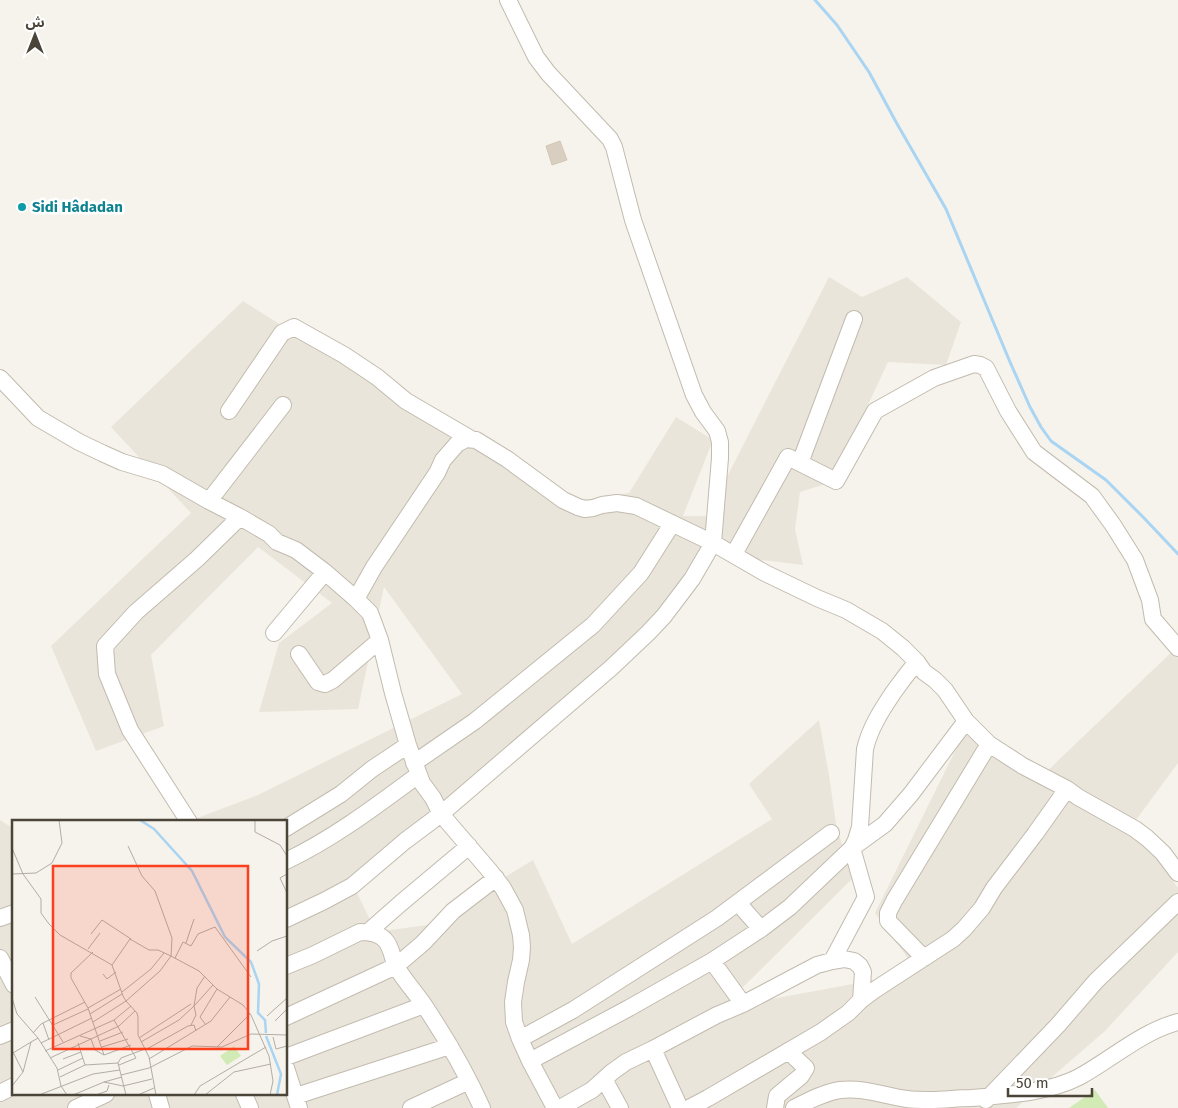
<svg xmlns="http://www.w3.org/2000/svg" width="1178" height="1108" viewBox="0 0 1178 1108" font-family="'Fira Sans','Noto Sans Arabic',sans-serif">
<rect width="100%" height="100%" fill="#f6f3ec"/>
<path fill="#eae5da" d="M829 277 862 297 907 277 961 322 946 365 888 362 832 482 800 492 795 529 803 565 713 554 572 709 357 893 376 932 427 925 533 860 572 944 772 819 749 784 819 720 829 775 836 824 852 879 722 1008 918 972 875 913 965 731 1044 774 1178 646V763L1133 824 1178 888V952L1105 1031 1016 1108H0V820L14 829V1094H286V822H187L258 795 462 694 384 587 358 709 259 712 279 643 332 603 258 547 151 655 164 726 96 751 51 646 191 513 111 427 243 301 565 503 629 493 676 417 713 440 683 516H707Z"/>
<path fill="#d2eab5" d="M1095 1090 1108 1108H1069Z"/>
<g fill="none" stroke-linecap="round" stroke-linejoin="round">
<path stroke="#a9d4f2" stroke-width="3" d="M815 0 837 25 869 72 896 122 946 209 1010 362 1030 407 1041 427 1051 441 1106 480 1144 518 1178 554"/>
</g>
<path fill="#d8cfc1" stroke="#d3c7b4" d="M560 141 567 160 552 165 546 146Z
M23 201 28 208 21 212 17 205Z"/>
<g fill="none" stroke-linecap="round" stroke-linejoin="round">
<g stroke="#c2bbae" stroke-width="18">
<path id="minor" d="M508 0 536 57 548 73 610 139 614 147 633 220 694 395 703 412 717 431 720 442V458L713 543 765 573 817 598 846 610 882 631 903 648 917 662 924 672 935 680 945 690 966 721 989 744 1023 766 1067 789 1078 797 1135 829 1147 838 1163 853 1178 873
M0 378 38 418 79 442 102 453 122 462 162 474 209 501 240 517 269 534 277 542 296 550 325 572 356 599
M229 411 282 333 294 327 344 355 377 377 406 401 471 439
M800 463 854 319
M209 501 283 405
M734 554 788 457 836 481 875 411 934 378 974 364 980 365 986 368 1008 411 1034 452 1092 496 1113 525 1135 560 1150 600 1153 619 1178 648
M274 633 325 572
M299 654 318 682 325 684 333 680 380 640
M414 763 475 721 593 625 641 573 672 524
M189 822 130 730 107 674 105 646 136 612 197 559 240 517
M286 828 341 794 372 769 408 745
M286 861C334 838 376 806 418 775
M738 903 761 929
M0 918 14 913
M286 919 324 901 352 886 405 841 441 814 611 668 648 633 664 616 692 579 713 543 636 506 617 503 602 505 593 508 585 509 578 507 563 500 507 459 476 440 466 439 457 444 443 460 437 473 374 567 356 599 370 613 380 640 393 693 408 745 422 783 433 798 441 814 489 870 503 888 515 910 521 935 522 947 521 960 516 982 513 1002 514 1022 520 1039 530 1061 555 1108
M368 932 401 903 469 846
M0 958 14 985
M924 958 888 921V913L894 901 989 744
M712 961 743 1004
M832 961 866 897 852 848 885 824 911 794 966 721
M286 966 313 955 360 932C369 932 379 933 385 940 392 947 392 959 397 968 405 981 415 992 424 1005 446 1038 466 1072 482 1108
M286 1017 396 966 423 943 453 911 496 878
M0 1036 14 1030
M520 1039 573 1010 717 918 831 833
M653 1049 680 1108
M286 1057 424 1005
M530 1061 629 1008 712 961 761 929 790 907 852 848 856 840 860 827 865 749C870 728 881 711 893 693 901 682 908 672 917 662
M286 1068 299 1108
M604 1079 620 1108
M0 1093 14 1086
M157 1094 161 1108
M244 1094 250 1108
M296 1096 450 1046
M986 1100 1058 1025 1096 981 1178 902
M76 1108 106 1094
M411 1108 469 1081
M560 1108 592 1090 612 1072 626 1062 653 1049 717 1015 743 1004 817 965 832 961 844 959 854 961 860 966 863 972 861 1000
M689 1108 708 1098 821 1032 848 1013 861 1000 873 991 953 939 964 929 982 908 994 888 1035 834 1067 789
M775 1108 777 1096 801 1076 806 1068 788 1051
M794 1108C808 1101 825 1092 840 1090 863 1087 885 1096 907 1099 914 1100 922 1100 930 1100 944 1100 958 1098 971 1098 1006 1095 1048 1093 1079 1077 1112 1059 1141 1032 1178 1022"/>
</g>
<use href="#minor" stroke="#fff" stroke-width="16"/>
</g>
<circle fill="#0f9aa8" stroke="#fff" stroke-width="2" cx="22" cy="207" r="5"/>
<g text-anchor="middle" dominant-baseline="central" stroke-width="5" stroke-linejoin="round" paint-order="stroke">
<g font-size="15" font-weight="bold" fill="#0d838f" stroke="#fff" text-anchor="start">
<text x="32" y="207">Sidi Hâdadan</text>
</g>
</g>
<g transform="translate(12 820)">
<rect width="275" height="275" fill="#f6f3ec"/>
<path d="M222 226 229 236 215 245 208 236Z" fill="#d2eab5"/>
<path fill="none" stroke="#a9d4f2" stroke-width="2.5" d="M128 0 142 9 180 51 213 117 239 142 247 164 246 193 253 200 254 213M254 216 269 254 265 275"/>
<path fill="none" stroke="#b2ada4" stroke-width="1" d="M243 0V12L268 25 275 36M116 26 130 56 143 71 160 118 159 136 187 151 205 169 231 185 239 195 257 236 261 261 258 275M0 28 11 54 29 79V93L37 104 48 115 100 145M0 54 24 53 40 43 50 23 47 0M275 54 268 58 275 73M79 114 90 100 119 119M174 123 182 99M76 129 88 113M245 131 260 121 275 116M81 132 59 153V158L76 188 92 235 119 225M163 138 171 122 179 126 186 114 203 107 239 157M91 154 95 159 104 152M110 172 139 149 152 133M23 177 51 222M0 178 5 194 26 218 45 248 49 266 55 275M76 188 109 169M78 194 110 174M255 196 275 178M102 200 119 186M263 201 275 189M81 202 114 181 148 151 159 136 146 130H137L118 119 100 145 111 176 114 181 125 193 126 197V215L137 237 144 275M31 203 37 220M41 205 76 189M179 205 184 195 182 186 201 165M194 205 188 197 205 169M21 213 29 204 73 182M68 216 79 219 83 230 92 235M261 217 264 229 275 226M127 218 179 184M88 221 111 212M129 222 167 200 182 186 185 168 193 156M29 223 80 198M66 223 73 245M90 227 116 219M205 227 238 194M0 230 11 252 0 266M133 230 176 206 182 205 184 211M33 231 102 200 124 238 107 245M1 233 19 222M38 238 107 206 123 191M51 239 69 232M137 239 199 201 218 177M106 243 109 238 133 229M46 250 71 238M11 252 19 222 26 218M109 255 137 248 180 226 210 227 239 214 275 215M48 257 73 245 106 243 114 275M110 257 92 262 111 266 140 259M27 275 81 254 108 250M61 275 92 262M84 275 95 271 97 265M126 275 142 268M182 275 188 266 254 227M193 275 222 252 259 244"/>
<path fill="#fc3f1d" fill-opacity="0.15" stroke="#fc3f1d" stroke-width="2.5" d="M41 46H236V229H41Z"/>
<rect width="275" height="275" fill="none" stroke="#4b4439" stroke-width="2.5"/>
</g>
<g transform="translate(35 35)" stroke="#ffffff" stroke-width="4" paint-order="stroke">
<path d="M0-4L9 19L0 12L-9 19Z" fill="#4b4439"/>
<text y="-8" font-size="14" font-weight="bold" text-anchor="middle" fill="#4b4439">ش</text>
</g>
<path d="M1008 1088v8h84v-8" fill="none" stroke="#4b4439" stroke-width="2.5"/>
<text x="1016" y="1088" font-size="15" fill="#4b4439" stroke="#ffffff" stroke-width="4" paint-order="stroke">50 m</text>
</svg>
